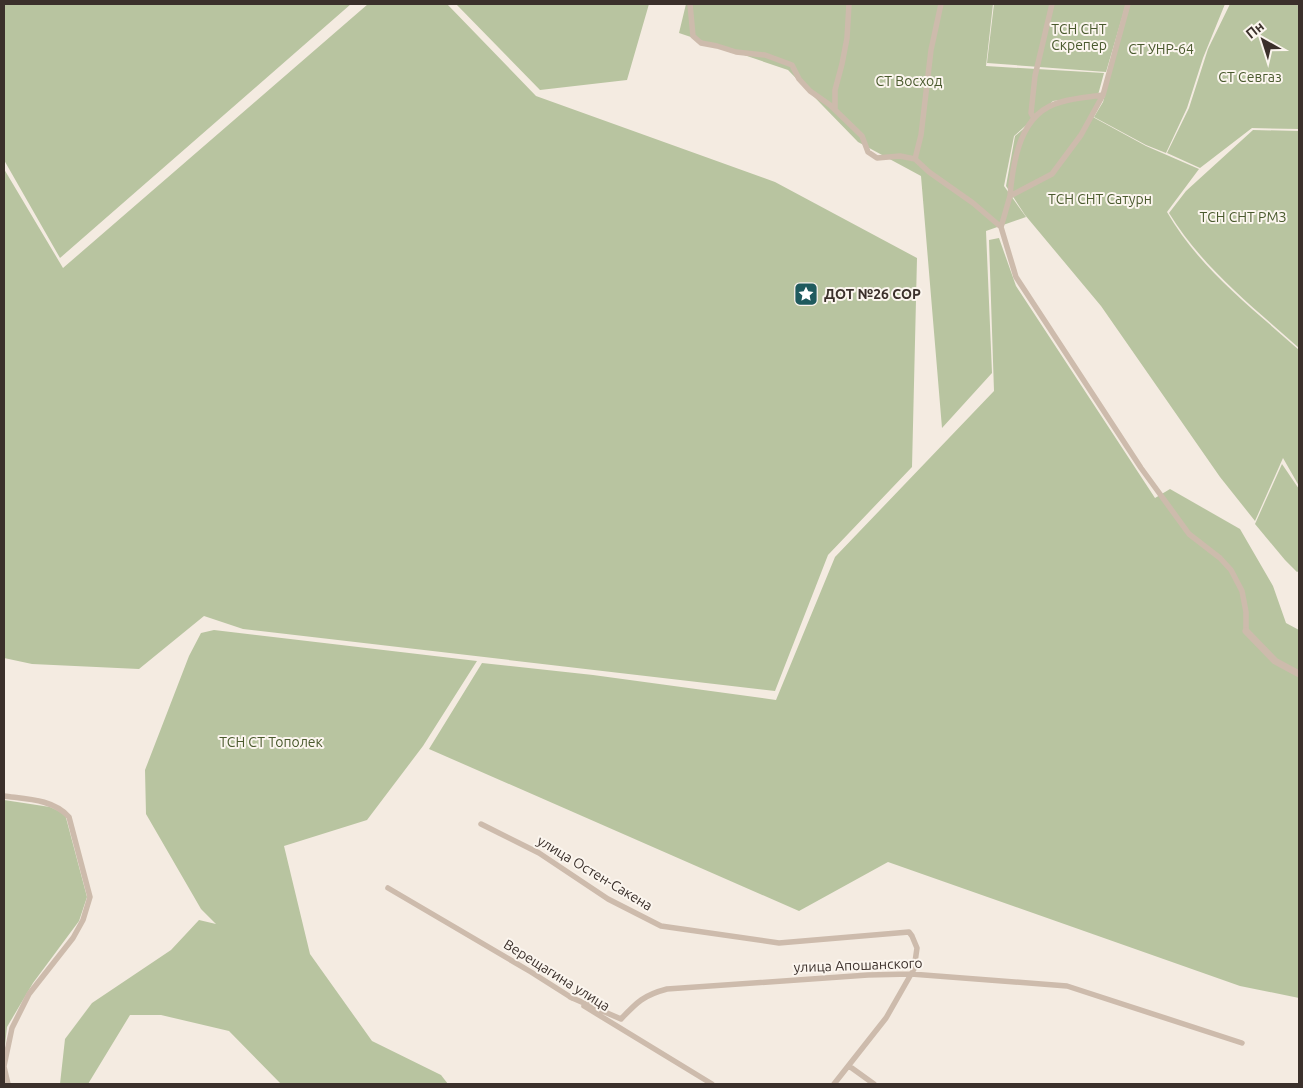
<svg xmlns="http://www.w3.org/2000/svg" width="1303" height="1088" viewBox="0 0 1303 1088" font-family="Ubuntu,sans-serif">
<rect width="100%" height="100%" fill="#f4ebe1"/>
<path fill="#b8c4a0" d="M4 4H351L60 258 4 160Z
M368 4H447L536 96 775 182 917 258 912 467 828 555 775 691 243 629 204 616 139 669 32 664 4 658V169L63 268Z
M456 4H649L627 80 540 90Z
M686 4H993L986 66 1104 73 1098 95 1053 101 1014 136 1004 186 1026 217 986 231 992 373 942 428 921 176 858 142 788 70 679 33Z
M994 4H1126L1106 72 987 63Z
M1130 4H1225L1203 58 1187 108 1166 153 1146 145 1094 117 1103 102Z
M1230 4H1299V129L1252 128 1200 168 1167 153 1189 108 1208 49Z
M1100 97 1091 116 1146 146 1199 169 1167 212C1199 268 1252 308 1299 350V486L1283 458 1255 521 1220 477 1101 306 1025 215 1006 186 1015 136 1053 103Z
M1253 130 1299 131V348C1252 306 1202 267 1169 213L1186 191Z
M999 238 1016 286 1155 498 1170 489 1240 529 1273 586 1286 623 1299 630V998L1240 986 888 862 799 911 429 749 482 663 593 675 776 700 835 557 994 391 989 240Z
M1282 464 1299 489V571L1297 572 1285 560 1255 524Z
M214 630 477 661 423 746 367 820 284 846 310 954 372 1041 441 1075 448 1084H281L229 1031 161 1015H130L88 1084H60L65 1039 92 1003 171 950 199 920 216 924 201 909 146 814 145 770 189 656 201 633Z
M4 800 50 807 65 814 87 897 79 921 33 983 7 1027 4 1055Z"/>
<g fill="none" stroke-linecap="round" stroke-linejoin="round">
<path stroke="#cdbbac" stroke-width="5.5" d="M690 4 693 36 701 43 717 46 736 52 765 55 792 65 799 79 810 91 830 105 862 136 868 152 877 158 900 156 915 159 929 172 973 203 1001 227 1016 277 1141 468 1189 534 1220 558 1231 570 1242 591 1246 612V631
M835 109V90L842 64 847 38 849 4
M1034 118 1031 113 1035 76 1052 4
M915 159 921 135 931 50 941 4
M1010 196C1013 161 1020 112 1061 102 1075 98 1090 97 1103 95
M1001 227 1010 196 1052 174 1081 135 1103 95 1128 4
M4 796C26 799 53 799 69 817L90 897 83 920 73 938 29 994 12 1028 4 1066
M481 824 539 853 608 899 661 926 779 943 909 932 912 936 917 948 914 969 886 1018 834 1084
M388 888 531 972 572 998
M570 997 621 1019C637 1002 644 995 667 989L868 975 911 974 1067 986 1242 1043
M584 1006 712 1084
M849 1066 874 1084
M4 1067 8 1084"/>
<path stroke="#cdbbac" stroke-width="7" d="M1246 631 1275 661 1299 674"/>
</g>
<defs>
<g id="sight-square" transform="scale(1.25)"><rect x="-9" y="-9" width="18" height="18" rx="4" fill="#1f5a5e" stroke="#fbf5ee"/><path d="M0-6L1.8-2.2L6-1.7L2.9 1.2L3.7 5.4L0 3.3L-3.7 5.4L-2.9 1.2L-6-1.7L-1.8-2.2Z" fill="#fff"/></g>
</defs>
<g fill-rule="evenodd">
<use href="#sight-square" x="806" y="294"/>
</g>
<g text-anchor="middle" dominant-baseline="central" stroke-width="4" stroke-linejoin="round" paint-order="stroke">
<g font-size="14" fill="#4a5a2e" stroke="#fbf5ee">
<text x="1079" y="29">ТСН СНТ<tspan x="1079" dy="16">Скрепер</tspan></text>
<text x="1161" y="49">СТ УНР-64</text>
<text x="1250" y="77">СТ Севгаз</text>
<text x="909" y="81">СТ Восход</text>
<text x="1100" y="199">ТСН СНТ Сатурн</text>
<text x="1243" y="217">ТСН СНТ РМЗ</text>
<text x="271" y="742">ТСН СТ Тополек</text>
</g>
<g font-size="14" font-weight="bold" fill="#3b302b" stroke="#fbf5ee" text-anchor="start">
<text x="824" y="294">ДОТ №26 СОР</text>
</g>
<g font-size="14" fill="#3b302b" stroke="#fbf5ee">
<text transform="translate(595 873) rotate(31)">улица Остен-Сакена</text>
<text transform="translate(858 965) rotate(-2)">улица Апошанского</text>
<text transform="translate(557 975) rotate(32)">Верещагина улица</text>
</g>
</g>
<rect width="1303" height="1088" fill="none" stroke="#3b302b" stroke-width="10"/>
<g transform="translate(1263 40) rotate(321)" stroke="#fbf5ee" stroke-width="4" paint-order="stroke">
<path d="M0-4L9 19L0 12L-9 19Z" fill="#3b302b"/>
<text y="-8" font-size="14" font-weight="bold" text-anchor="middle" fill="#3b302b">Пн</text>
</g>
</svg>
